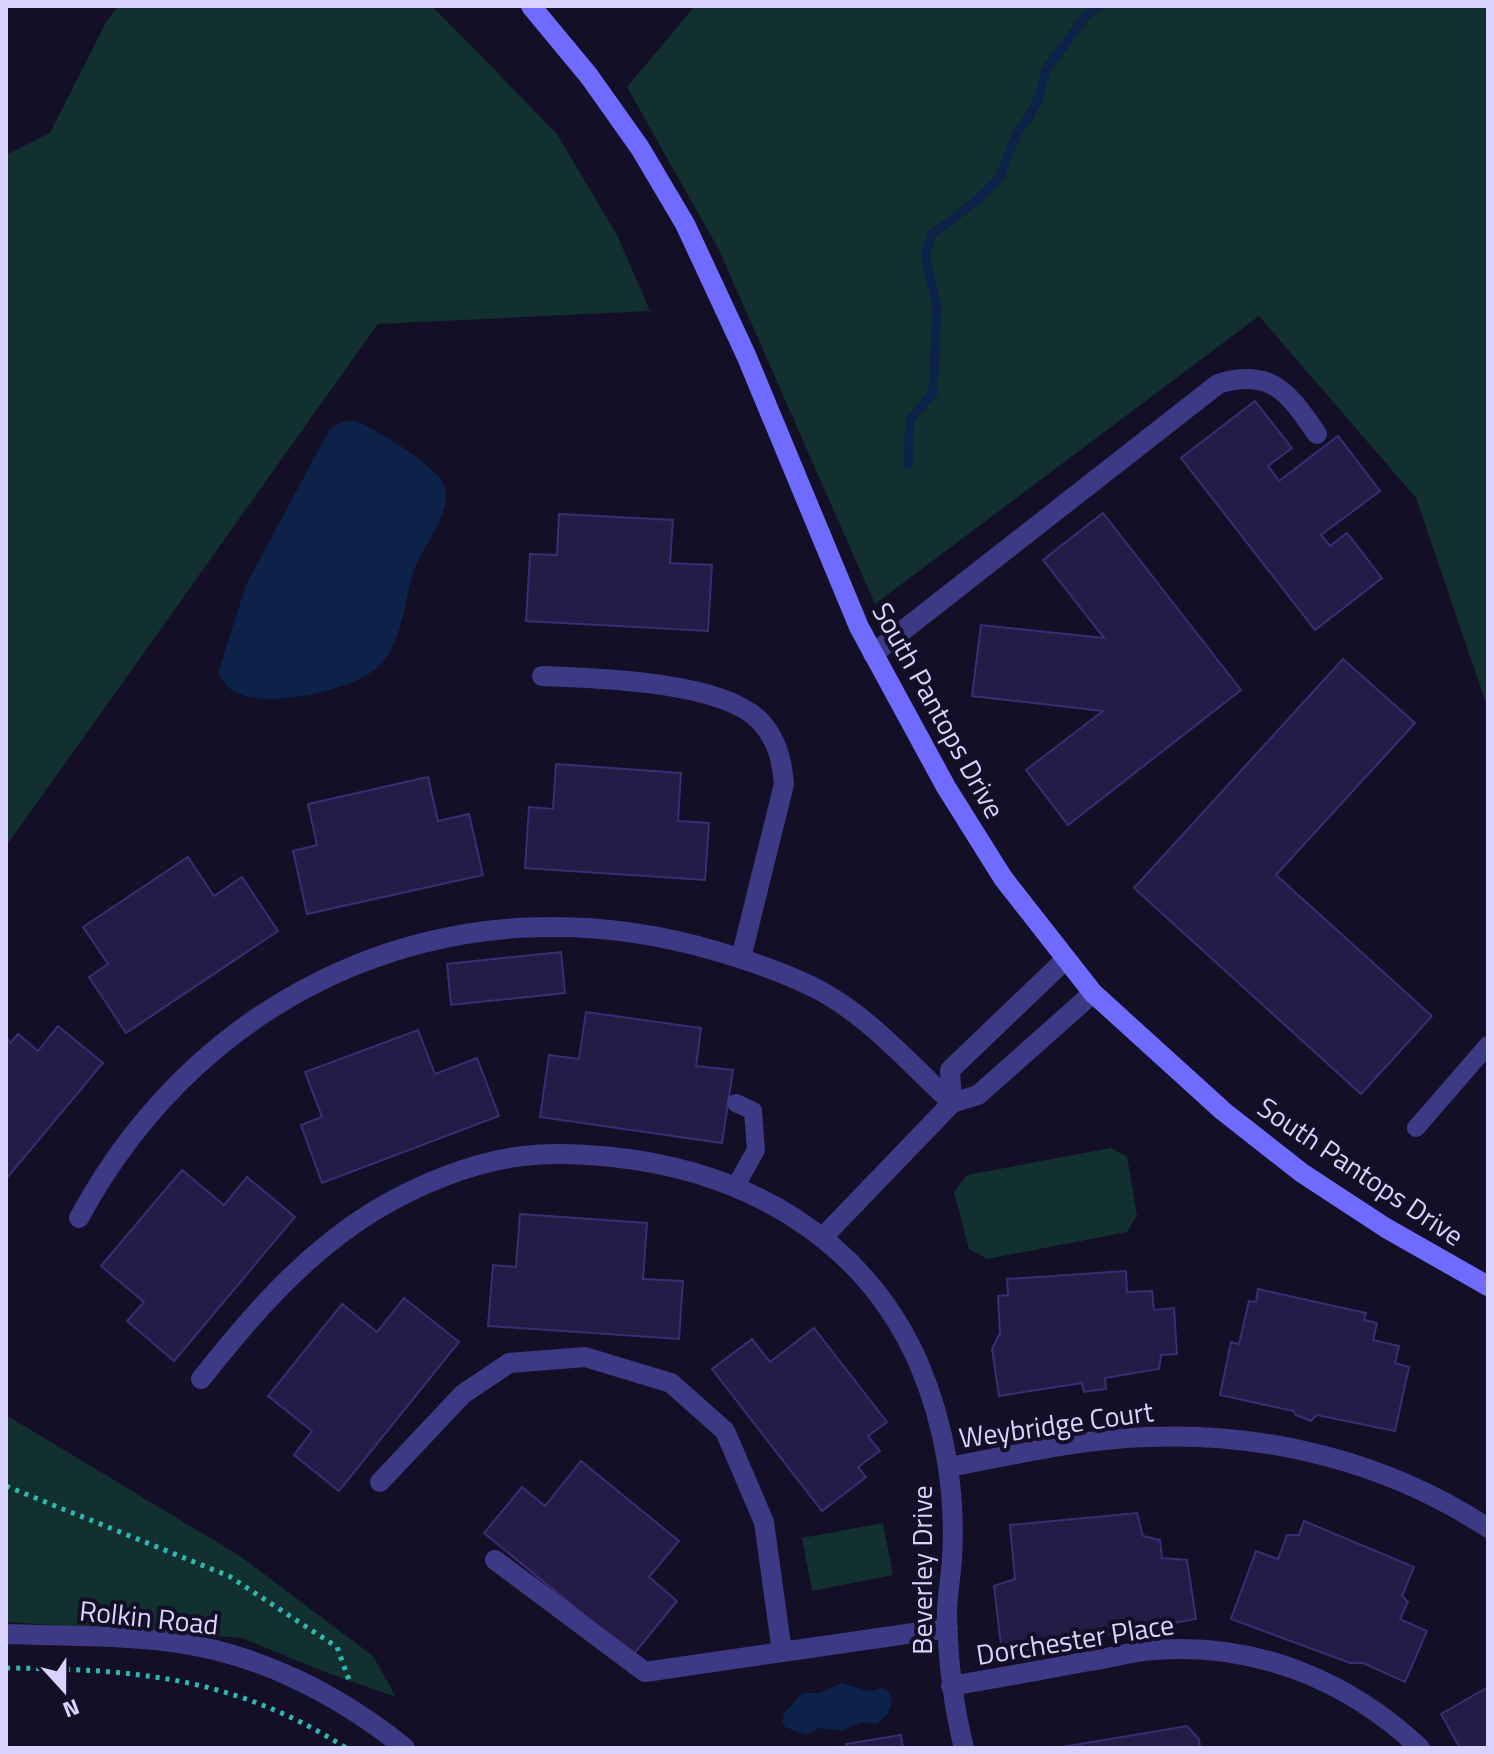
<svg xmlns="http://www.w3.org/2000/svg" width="1494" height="1754" viewBox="0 0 1494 1754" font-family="'Titillium Web',sans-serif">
<rect width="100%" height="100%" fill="#130f26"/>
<path fill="#12302f" d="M118 6H432L557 134 618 237 650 311 378 324 6 846V155L50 133 106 22Z
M695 6H1488V709L1416 498 1259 316 875 604 719 250 627 87Z
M1111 1148 1127 1157 1137 1215 1127 1232 987 1259 969 1249 954 1192 967 1175Z
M6 1415 240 1556 373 1656 396 1697 325 1672 242 1638 6 1622Z
M883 1523 893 1575 812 1591 802 1538Z"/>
<path fill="#0c2248" d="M354 421C373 426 440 468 445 487 452 513 425 543 416 565 403 598 405 641 378 667 352 691 264 710 233 691 227 688 222 678 218 673L246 585 329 430 341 422Z
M841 1683 869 1691 882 1688 889 1691C895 1706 889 1715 876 1724L862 1722 842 1731 819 1728 806 1735 785 1727 782 1723 784 1714 799 1696 804 1693H820Z"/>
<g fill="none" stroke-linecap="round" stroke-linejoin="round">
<path stroke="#0c2248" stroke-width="9" d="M908 465 910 420 933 393 937 306 925 255 932 234 974 203 999 178 1017 133 1029 117 1039 97 1046 70 1087 14 1099 6"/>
</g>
<path fill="#241b47" stroke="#3b2d73" stroke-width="2" d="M1255 401 1292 448 1268 466 1279 481 1338 436 1380 491 1321 535 1330 546 1347 533 1382 578 1315 630 1181 458Z
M1103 513 1241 690 1068 825 1026 770 1103 711 972 696 981 625 1104 638 1043 560Z
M559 514 673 520 670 563 712 565 708 631 526 621 530 554 557 555Z
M1343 659 1415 723 1276 875 1432 1016 1361 1094 1134 888Z
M556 764 681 773 678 821 709 823 705 880 525 868 529 807 553 809Z
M428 777 438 821 469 814 483 875 307 914 293 851 317 845 308 804Z
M188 857 214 896 242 877 278 931 126 1033 89 977 108 964 83 927Z
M561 952 565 993 451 1005 447 964Z
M586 1012 701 1028 696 1066 733 1070 722 1143 540 1117 549 1055 579 1059Z
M58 1026 103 1063 6 1179V1036L10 1043 18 1034 38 1051Z
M418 1030 435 1074 477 1058 499 1116 322 1183 301 1125 322 1117 305 1072Z
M182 1170 224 1205 247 1177 295 1217 174 1361 127 1321 144 1302 101 1266Z
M520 1214 647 1223 643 1279 683 1281 679 1339 488 1326 493 1265 516 1267Z
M1126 1271 1127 1292 1152 1291 1154 1310 1174 1308 1177 1354 1161 1355 1159 1369 1105 1378 1106 1389 1084 1392 1082 1383 999 1396 992 1349 1000 1333 998 1296 1008 1295 1007 1279Z
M1258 1289 1366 1313 1364 1320 1377 1323 1373 1340 1399 1346 1395 1363 1409 1367 1395 1431 1317 1415 1311 1421 1296 1415 1293 1411 1220 1395 1231 1342 1239 1344 1249 1301 1256 1302Z
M404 1298 459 1342 339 1491 294 1455 312 1431 268 1396 342 1304 377 1332Z
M814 1328 887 1422 868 1436 880 1451 858 1467 866 1477 822 1511 712 1369 752 1339 770 1362Z
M581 1461 679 1541 649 1577 677 1601 633 1655 484 1533 522 1487 545 1506Z
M1137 1513 1143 1536 1160 1540 1162 1558 1187 1560 1196 1619 1002 1654 994 1586 1015 1579 1010 1525Z
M1304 1521 1414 1567 1402 1596 1408 1602 1400 1619 1427 1631 1405 1682 1363 1663H1350L1231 1619 1256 1551 1278 1559 1287 1535H1299Z
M1488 1687V1748H1460L1441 1714Z
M1187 1726 1199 1739 1200 1748H1056Z
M901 1735 903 1748H847L846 1744Z"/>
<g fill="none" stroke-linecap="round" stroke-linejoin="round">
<path stroke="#2fb8b0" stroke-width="5" stroke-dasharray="4 6" stroke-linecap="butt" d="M6 1486 229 1576 337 1647 349 1680
M6 1668C134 1669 235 1677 346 1748"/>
<path stroke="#3d3a85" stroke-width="18" d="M1416 1128 1488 1045
M735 1187 756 1150 753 1111 736 1103"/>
<path stroke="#3d3a85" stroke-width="20" d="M873 654 1218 384C1272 367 1289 394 1317 434
M542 676C596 678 724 681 761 722 777 740 782 760 784 784L741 958
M952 1103 950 1070 1066 959
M79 1218C206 983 459 875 716 951 750 961 781 971 813 987 866 1013 909 1063 952 1103
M823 1237 952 1103 978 1095 1093 993
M201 1379C251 1316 304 1254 374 1211 417 1185 472 1162 523 1156 552 1152 583 1154 612 1157 746 1171 864 1238 919 1364 945 1425 956 1493 952 1558 951 1577 947 1596 947 1615 948 1660 953 1705 964 1748
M948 1467C1014 1455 1080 1439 1147 1437 1267 1432 1388 1462 1488 1528
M380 1482 463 1394 509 1363 585 1357 671 1383 725 1431 764 1522 782 1652 948 1628
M495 1560 645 1672 782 1652
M6 1634C61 1636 117 1635 172 1642 258 1653 338 1694 405 1748
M951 1686C997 1678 1043 1670 1089 1661 1111 1658 1133 1651 1155 1650 1255 1642 1348 1680 1420 1748"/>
<path stroke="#6f6bff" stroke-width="20" d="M531 6 589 76 640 148 685 224 746 355 859 627 946 787 1003 878 1093 993 1223 1111 1302 1173 1386 1228 1488 1286"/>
</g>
<g text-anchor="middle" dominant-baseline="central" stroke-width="8" stroke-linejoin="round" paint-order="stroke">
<g font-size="28" fill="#d9d4ff" stroke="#130f26">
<text transform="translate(939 710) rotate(61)">South Pantops Drive</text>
<text transform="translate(1361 1171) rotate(34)">South Pantops Drive</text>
<text transform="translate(1056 1424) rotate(-8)">Weybridge Court</text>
<text transform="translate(921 1570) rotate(-90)">Beverley Drive</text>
<text transform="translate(149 1617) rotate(6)">Rolkin Road</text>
<text transform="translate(1075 1639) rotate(-9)">Dorchester Place</text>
</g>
</g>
<rect width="1494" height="1754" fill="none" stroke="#d9d4ff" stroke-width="16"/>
<g transform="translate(64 1690) rotate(159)" stroke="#130f26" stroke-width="6" paint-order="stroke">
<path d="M0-6L14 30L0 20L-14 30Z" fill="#d9d4ff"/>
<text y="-12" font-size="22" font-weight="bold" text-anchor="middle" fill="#d9d4ff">N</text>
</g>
</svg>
